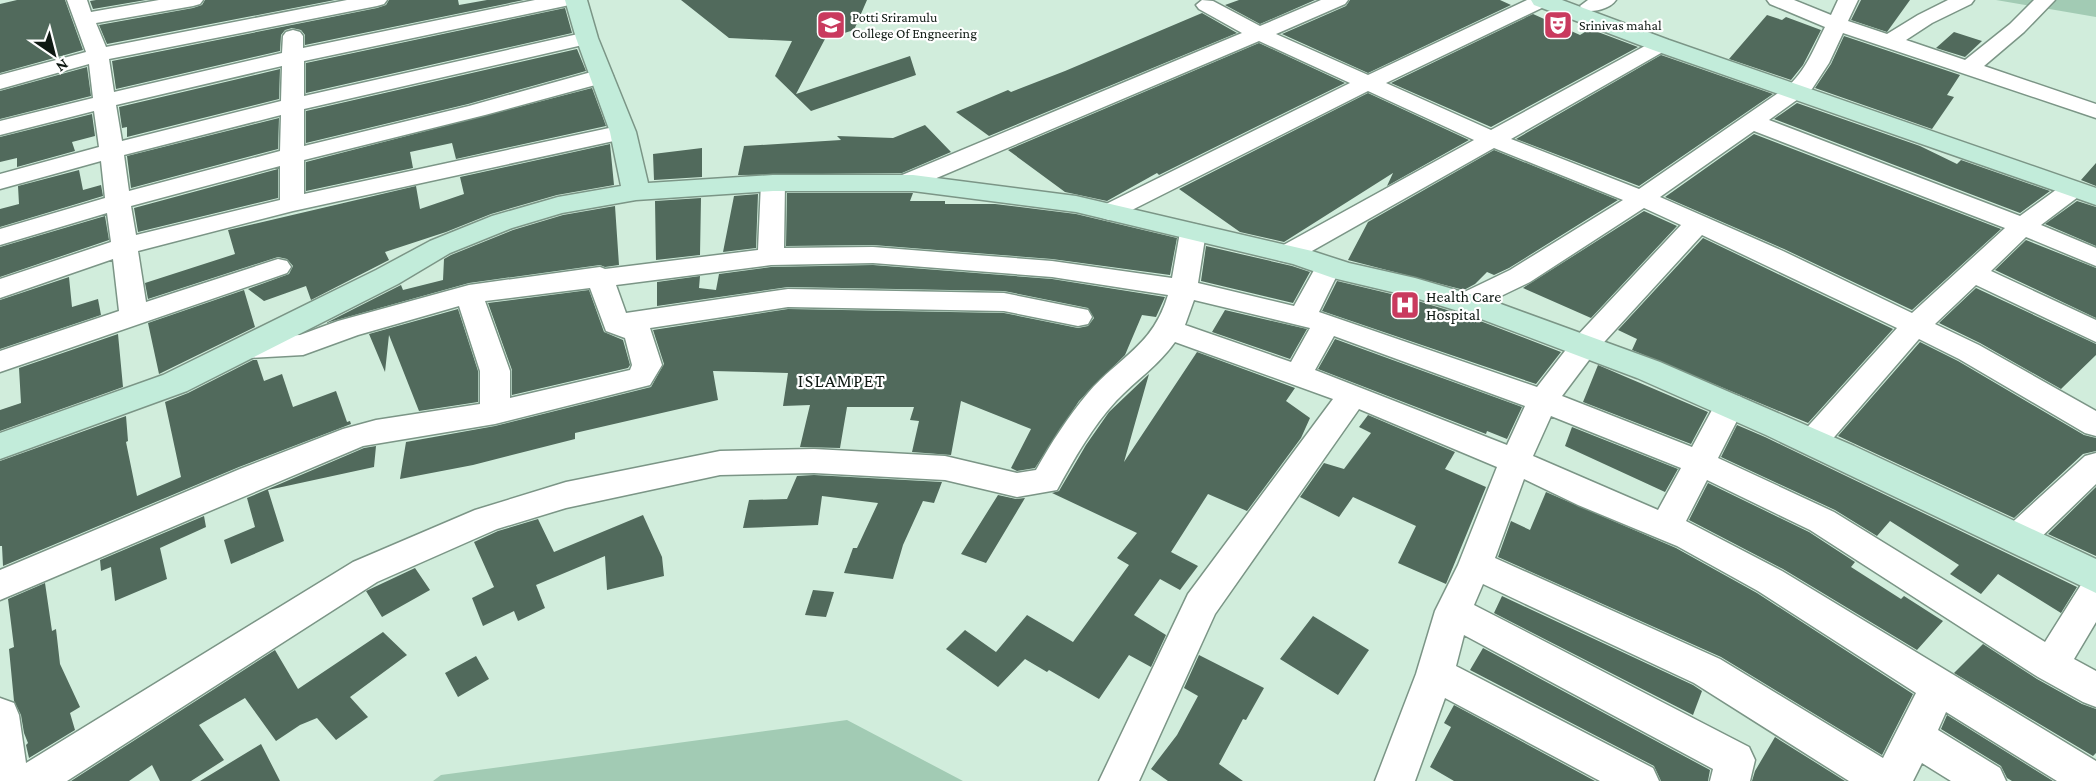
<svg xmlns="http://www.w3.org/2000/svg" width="2096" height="781" viewBox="0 0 2096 781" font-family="'Crimson Pro',serif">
<rect width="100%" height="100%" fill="#d1eddc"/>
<path fill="#a2cbb4" d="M1996 0H2096V17Z
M847 720 963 781H433L441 775Z"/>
<path fill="#516a5c" d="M17 0H65L83 50 0 73V4Z
M96 0H146L93 9 90 1Z
M205 0H335L107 44 99 25 193 8 202 5Z
M389 0H458L459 5 487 0H524L305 45V35L301 30 292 28 285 30 281 35 280 51 116 89 112 61 377 8 386 5Z
M681 0H867L854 30 825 39 796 94 910 56 916 75 811 111 775 76 792 41 729 38Z
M1239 0H1315L1260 24 1225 5Z
M1350 0H1500L1511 5 1368 73 1282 34 1346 6Z
M1861 0H1910L1887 32 1851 20Z
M565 8 572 33 306 93V63Z
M1202 13 1237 33 989 136 956 112 1008 90 1011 92 1065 71Z
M1533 14 1580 35 1590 29 1638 47 1491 127 1391 83Z
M1767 15 1782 20 1786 17 1821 30 1803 65 1791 80 1729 59Z
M1954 32 1982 41 1965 57 1936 48Z
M1844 36 1960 75 1947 95 1954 97 1932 129 1815 88 1831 64Z
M1259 43 1345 83 1159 175 1157 173 1107 201 1065 192 1008 150Z
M577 49 586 71 468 104 306 143V111Z
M1661 55 1773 94 1639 186 1516 139Z
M87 67 91 96 0 119V91Z
M280 69 279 99 127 137V127L122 128 119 107Z
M592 88 606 126 456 159 452 143 410 152 413 168 306 191V162Z
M1368 93 1469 140 1387 186 1393 173 1284 242 1240 232 1179 189Z
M1797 103 1920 146 1957 164 1961 160 2050 191 2020 213 1774 119Z
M92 114 95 136 72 142 75 151 17 167V158L0 162V137Z
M279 118 278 149 131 188 127 156Z
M925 125 951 152 902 173 738 175 744 146 841 140 837 136 893 138Z
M1754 134 2001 229 1912 310 1784 249 1665 197Z
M610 144 614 185 557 195 491 214 446 232 385 252 389 260 311 300 306 286 264 301 248 289 289 274 293 266 287 259 278 257 148 299 145 283 235 254 228 230 416 186 420 209 464 194 460 177Z
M702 148V177L654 180 653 154Z
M1494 150 1618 200 1509 268 1494 275 1487 272 1475 284 1464 290 1348 260 1368 222Z
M2096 163V186L2081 180Z
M278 169V198L138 232 134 208Z
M79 170 83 190 101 185 103 196 0 227V209L19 204 18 186Z
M787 193H913L910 201H945V204H995L1076 214 1177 238 1170 275 1052 259 873 245 786 246Z
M758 194 756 248 723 252 734 196Z
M701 198 700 255 656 260 655 201Z
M2077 201 2096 207V246L2045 224Z
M615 206 619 265 605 267 600 265 469 283 326 323 401 285 403 290 443 280 444 259 451 255 513 230 563 215Z
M1644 211 1677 226 1591 318 1523 288Z
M105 216 109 240 0 277V247Z
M1703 238 1893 329 1808 423 1632 350 1637 339 1618 330Z
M2026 240 2096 268V318L1995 270Z
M1206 246 1292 266 1310 272 1293 303 1201 281Z
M873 265 1052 279 1165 297 1156 317 1142 315 1125 355 1079 401 1035 468 1017 471 1011 468 1031 429 961 401 951 455 912 452 919 421 910 420 914 407H847L840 448 800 447 810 405 783 406 788 373 713 371 718 400 575 433V439L473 465 400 479 406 442 495 426 651 387 664 364 653 330 788 309 1004 313 1078 328 1088 326 1094 318 1088 308 1004 291 788 287 657 306V282L700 276 699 288 716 290 719 274 771 267Z
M69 277 72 307 98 299 101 315 0 349V300Z
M1337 281 1408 298 1467 316 1561 352 1536 384 1322 311Z
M1976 288 2096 344V355L2061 389 1980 343 1939 323Z
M244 290 255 327 159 374 148 323Z
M589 290 604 332 623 340 630 365 628 368 512 395V370L488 303Z
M458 309 478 371V402L419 411 389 335 385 372 369 334Z
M1225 310 1307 329 1290 359 1212 332Z
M118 334 123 387 0 431V410L21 403 19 368Z
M1335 339 1522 407 1507 439 1487 431 1486 434 1318 369Z
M1920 342 1958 361 2084 435 2096 438V451L2083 454 2014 518 1838 436Z
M1197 352 1295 388 1286 401 1310 418 1301 438 1247 511 1208 494 1171 552 1198 566 1180 590 1160 579 1134 615 1166 635 1151 667 1129 655 1099 699 1049 670 1047 672 1025 659 998 687 946 649 965 630 996 652 1027 615 1073 642 1129 565 1117 558 1137 533 1052 493 1059 491 1086 445 1109 412 1149 374 1124 462Z
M253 360H257L264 381 282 374 293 407 336 391 347 422 350 421 351 424 239 467 3 566 2 546H0V461L126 416 128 441 126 442 137 496 181 477 165 402 188 393Z
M1598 365 1708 412 1691 444 1583 402Z
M1368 415 1455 452 1445 469 1486 487 1446 584 1398 563 1416 526 1353 497 1339 517 1300 497 1324 463 1344 469 1371 433 1359 427Z
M1737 425 1765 437 2077 587 2061 613 1998 574 1981 594 1950 574 1959 565 1890 521 1877 536 1835 510 1721 457Z
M1572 427 1678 469 1665 492 1565 446Z
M376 446 374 467 268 490 284 541 231 564 224 540 255 527 247 498 364 448Z
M814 475 942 482 934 503 923 501 903 545 893 579 844 573 853 548H857L878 503 822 496 818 525 743 528 749 500 787 499 797 476Z
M1708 483 1809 532 1855 562 1851 567 1901 599 1904 596 1943 621 1917 650 1783 569 1689 520Z
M2096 487V556L2048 534Z
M1546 492 1676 548 1757 593 1913 694 1882 755 1721 657 1498 557 1511 521 1530 530Z
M998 495 1016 499 1025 498 986 563 961 554Z
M643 515 662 557 664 576 607 590 605 556 536 585 545 608 518 621 514 611 483 626 472 598 494 587 474 542 498 531 538 519 554 552Z
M204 516 206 527 160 548 167 579 115 601 111 567 101 571 100 560Z
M415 568 430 590 382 617 366 591Z
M45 583 52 631 56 629 60 664 80 707 70 713 75 730 29 758 26 745 28 743 24 733 21 715 14 701 9 649 14 647 8 599Z
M813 590 834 592 826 617 805 615Z
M1502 596 1693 685 1702 691 1693 715 1494 613Z
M1313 616 1369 650 1338 695 1280 659Z
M383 632 407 655 350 697 368 717 336 740 317 718 300 725 276 741 245 698 199 725 224 760 191 781H160L152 765 129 781H71L275 650 298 689Z
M1983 644 2037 679 2082 704 2096 709V753L2093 756 1954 673Z
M1483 648 1710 770 1708 781H1661L1654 766 1470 670Z
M1199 655 1264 688 1246 720 1243 719 1219 764 1243 781H1168L1151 769 1177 735 1198 696 1184 688Z
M476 656 489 679 458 697 445 673Z
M1454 705 1595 781H1454L1430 767 1451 727 1444 723Z
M1947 715 2053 781H2012L2007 778 2001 766 1941 729Z
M1775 737 1845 781H1752L1755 771Z
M261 744 280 781H200Z"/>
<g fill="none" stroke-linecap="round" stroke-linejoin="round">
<g stroke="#7b9586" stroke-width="3">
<path id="street" d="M67 0H87L91 12 159 0H203L200 4 193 6 96 23 106 47 347 0H387L384 4 377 6 109 59 114 92 282 53 283 36 286 32 293 30 300 32 303 36V48L535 0H575L572 4 565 6 304 61V96L587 32 594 34 597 38 594 42 587 44 304 109V146L469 106 602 69 610 71 613 76 610 81 485 115 304 160V194L623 125 631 127 635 132 631 137 623 139 293 211 138 251 146 302 278 259 287 261 291 267 287 273 0 372V351L119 311 113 259 0 298V279L111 242 107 213 0 245V229L105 198 101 161 0 189V174L99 147 94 111 0 135V121L93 98 89 64 0 89V75L86 52ZM282 66 281 101 122 141 116 105ZM281 115 280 151 129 191 124 155ZM280 166V200L136 235 131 206Z
M1202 0 1213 1 1260 26 1321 0H1348L1345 4 1276 34 1368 75 1527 0H1553L1550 4 1386 83 1491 130 1654 41 1661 39 1668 41 1671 45 1668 49 1511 139 1639 189 1787 87C1806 71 1814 48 1825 27L1770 4 1767 0H1794L1831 15 1838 0H1858L1848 21 1887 34 1918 15 1948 0H1974L1971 4 1932 23 1906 40 1965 60 2010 24 2034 0H2055L2024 32 1984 66 2096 104V118L1843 33 1829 63 1812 89 1769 120 2020 216 2064 184 2073 182 2082 184 2085 189 2082 194 2041 225 2096 248V266L2026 237 1991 271 2096 320V342L1976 285 1935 324 1979 345 2096 411V436L2085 433 1959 359 1919 339 1823 450 1812 454 1801 450 1796 442 1801 434 1897 328 1702 235 1595 352 1562 396 1692 447 1719 397 1730 394 1741 397 1745 405 1718 458 1834 512 2045 642 2084 580 2096 575V622L2074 659 2096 671V707L2083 702 2038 677 1810 530 1707 480 1686 521 1782 571 2096 761V781H2057L1946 712 1938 730 2000 768 2006 781H1951L1922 763 1913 781H1849L1694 683 1483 584 1474 605 1749 747 1755 760 1750 781H1710L1713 769 1464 635 1456 666 1653 768 1659 781H1600L1445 698 1415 781H1375L1416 674 1435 611 1458 565 1497 467 1359 409 1215 614 1139 781H1099L1188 594 1333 399 1175 342C1159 365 1135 381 1116 401 1092 427 1074 459 1057 490L1017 497 945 480 814 473 720 475 566 508 497 529 377 582 67 781H0V698L14 703 19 715 26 763 353 562 475 510 566 482 720 451 814 449 945 456 1017 473 1036 470C1051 443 1068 417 1088 393 1120 356 1153 346 1168 295L1052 277 873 263 771 265 616 285 626 313 788 289 1004 293 1078 308 1088 310 1092 317 1088 324 1078 326 1004 311 788 307 650 328 662 365 650 385 495 424 363 446 0 600V570L240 469 343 429 376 420 480 404V371L459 306 358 335 303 355 247 358 237 355 233 348 237 341 247 338 300 335 338 321 469 285 600 267 605 269 758 250 761 183 764 178 773 176 782 178 785 183 784 248 873 247 1052 261 1172 278 1180 232 1184 226 1193 224 1202 226 1206 232 1198 283 1294 306 1318 263 1327 261 1336 263 1340 269 1319 312 1537 387 1575 338 1681 225 1644 208 1530 282 1476 308 1466 311 1456 308 1452 302 1456 296 1510 270 1623 200 1494 148 1296 260 1287 262 1278 260 1274 254 1278 248 1474 140 1368 91 1118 217 1109 220 1100 217 1096 212 1100 207 1350 83 1259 41 913 188 904 190 895 188 892 183 895 178 1242 33 1199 9 1196 5ZM1754 131 2005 228 1912 313 1783 251 1660 197ZM590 288 606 331 625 338 632 365 630 370 510 398V371L485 301ZM1194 300 1310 328 1291 362 1185 325ZM1334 336 1525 406 1507 445 1315 370ZM1551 416 1681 468 1658 510 1533 456ZM1524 479 1578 505 1677 546 1758 591 1916 693 1883 758 1720 659 1495 558Z
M1588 0H1616C1610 9 1593 13 1583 10L1580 6Z
M2096 453V484L2029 549 2017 553 2005 549 2000 539 2005 529 2085 456Z"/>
</g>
<g stroke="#7b9586" stroke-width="3">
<path id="secondary" d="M565 0H587L598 38 636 132 648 183 773 175H913L1076 196 1312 251 1349 263 1415 278 1490 300 1660 362 1854 446 2096 559V593L1766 435 1637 378 1468 314 1409 296 1333 278 1293 264 1076 212 913 191H773L636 200 562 213 512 228 450 253 398 284 187 391 0 459V433L163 375 376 270 430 241 492 216 558 197 621 186 610 132 576 38Z
M1531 0H1562L1669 40 2096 188V205L1653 50 1534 5Z"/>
</g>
<use href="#street" fill="#fff" fill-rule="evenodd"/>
<use href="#secondary" fill="#c2ecda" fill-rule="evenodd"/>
</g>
<defs>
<g id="university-square" transform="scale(1.5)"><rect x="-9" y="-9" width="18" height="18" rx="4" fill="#c93a5e" stroke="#fff"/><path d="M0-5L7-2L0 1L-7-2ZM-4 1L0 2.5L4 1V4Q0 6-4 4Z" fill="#fff"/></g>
<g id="theatre-square" transform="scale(1.5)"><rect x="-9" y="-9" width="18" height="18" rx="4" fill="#c93a5e" stroke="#fff"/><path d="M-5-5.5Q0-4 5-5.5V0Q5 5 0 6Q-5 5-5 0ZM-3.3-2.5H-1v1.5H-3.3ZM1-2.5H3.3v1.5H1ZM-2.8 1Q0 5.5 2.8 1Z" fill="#fff"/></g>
<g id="hospital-square" transform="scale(1.5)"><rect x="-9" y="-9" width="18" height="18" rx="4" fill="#c93a5e" stroke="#fff"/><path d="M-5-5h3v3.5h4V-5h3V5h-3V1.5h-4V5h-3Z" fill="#fff"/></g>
</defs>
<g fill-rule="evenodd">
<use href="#university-square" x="831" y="25"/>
<use href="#theatre-square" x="1558" y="25"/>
<use href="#hospital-square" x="1405" y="305"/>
</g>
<g text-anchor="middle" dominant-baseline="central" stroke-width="4.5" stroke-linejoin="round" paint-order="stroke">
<g font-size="14" fill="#0f1913" stroke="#fff" text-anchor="start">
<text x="852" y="17">Potti Sriramulu<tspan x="852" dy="16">College Of Engneering</tspan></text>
<text x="1579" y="25">Srinivas mahal</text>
</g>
<g font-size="16" fill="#0f1913" stroke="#fff" text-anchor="start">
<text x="1426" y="296">Health Care<tspan x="1426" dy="18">Hospital</tspan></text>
</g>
<g font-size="18" letter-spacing="1.5" fill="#0f1913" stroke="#fff">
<text x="842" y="381">ISLAMPET</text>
</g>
</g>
<g transform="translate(54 54) rotate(145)" stroke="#ffffff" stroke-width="4.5" paint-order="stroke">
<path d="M0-4.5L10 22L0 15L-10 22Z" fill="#0f1913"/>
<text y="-9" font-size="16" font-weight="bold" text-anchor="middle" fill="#0f1913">N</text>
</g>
</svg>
